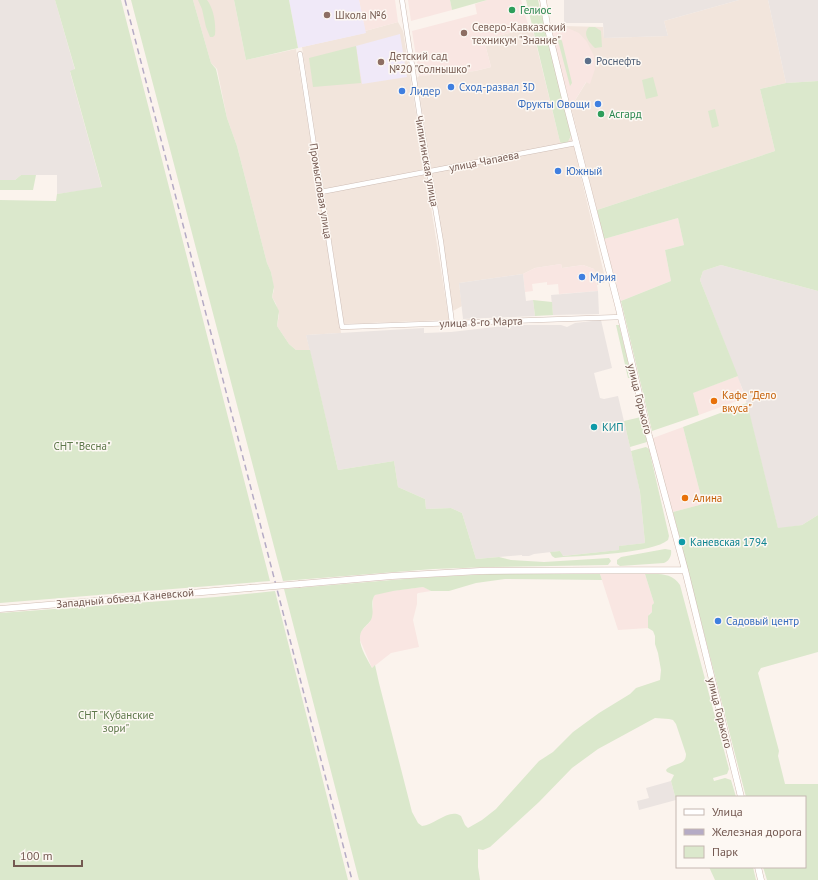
<svg xmlns="http://www.w3.org/2000/svg" width="818" height="880" viewBox="0 0 818 880" font-family="'PT Sans',sans-serif">
<rect width="100%" height="100%" fill="#fbf3ed"/>
<path fill="#f2e5dc" d="M193 0H234L246 60 296 49 341 333 306 335 310 350H296L289 344 277 326 279 315 276 304 272 297 274 290 271 272 267 263 237 146 227 118 217 69 211 63Z
M739 0H768L786 83 760 89 775 151 597 210 571 107 587 81 590 83 567 27 563 26 603 27 604 38 668 36 664 21Z
M398 22 403 31 449 320 344 324 302 47 365 33V31Z
M532 27 560 142 570 139 571 135 606 282 597 285 594 269 583 265 562 268 561 264 535 268 523 274 459 283 462 306 453 311 417 78 419 76 475 71 491 67 484 40 520 30V29Z"/>
<path fill="#f9e6e2" d="M359 0H395L398 22 365 31Z
M408 0H450L452 10 411 21Z
M487 0H521L529 28 520 29V30L484 40 491 67 475 71 419 76 412 31 477 14 475 4Z
M549 26H563L579 33 587 42 594 56 595 69 590 84 586 82 571 107Z
M678 218 684 245 665 250 671 281 621 301 604 239Z
M561 264 562 268 583 265 594 269 598 291 559 294 558 284 547 285V282L532 284 533 291 525 292 523 274 535 268Z
M738 376 745 398 699 415 692 393Z
M683 427 703 504 673 512 653 438Z
M600 574H645L654 603 652 605V612L649 614 648 628 618 630Z
M423 587 431 591 418 593 417 594V604L413 620 419 647 391 653 372 668 360 640V634L362 630 370 622 373 607V598L375 595 383 592Z"/>
<path fill="#ebe4e1" d="M0 0H55L75 70 70 72 102 188 57 194V175H21L15 180H0Z
M564 0H739L664 21 668 36 604 38 603 23H564Z
M768 0H818V81L786 83Z
M721 265 818 291V515L802 525 778 529 744 393 700 280 703 271Z
M523 274 526 301 533 300 535 316 463 319 459 283Z
M598 291 599 314 553 315 551 295Z
M601 320 612 368 594 373 600 398 604 399 618 396 636 472 640 492 645 543 620 546V550L562 556 560 551 534 554 529 556H522V555L476 559 462 513 451 508 426 509 425 499 398 487 394 461 338 470 306 335 424 328V333L451 332 513 325H561L567 327 575 323Z
M671 781 676 800 639 810 637 801 649 798 646 788Z"/>
<path fill="#f0e9f8" d="M289 0H359L366 33 298 48Z
M400 34 407 77 362 84 356 46Z"/>
<path fill="#dbe8cc" d="M55 0H121L270 581 0 603V200L56 201 57 194 102 187 70 71 75 69Z
M131 0H193L211 63 216 69 227 118 237 146 267 263 271 272 274 287 272 297 279 311 277 326 289 344 296 350H310L338 470 394 461 398 487 425 499 426 509 451 508 462 513 476 559 499 557 511 560 544 562 609 558 611 561 608 565 491 567 433 569 283 581Z
M198 0H207C214 9 216 24 215 35L213 37H210L206 27 202 9Z
M234 0H289L298 48 246 60Z
M450 0H487L452 10Z
M526 0H538L571 135 570 138 567 143 563 144 560 142Z
M589 27H595L601 31 602 47 595 48C589 42 582 34 589 27Z
M557 37 560 38 562 41 572 83 570 86Z
M356 46 361 83 313 87 309 58Z
M653 77 658 96 646 99 642 80Z
M818 81V291L721 265 703 271 700 280 738 376 693 393 699 415 652 431 621 301 671 281 665 250 684 245 678 218 604 239 597 210 775 151 760 89 786 83Z
M715 109 719 126 712 128 708 111Z
M21 175H36L33 190H0V180H15Z
M533 300 552 302 553 315 535 316Z
M616 325H619L632 377 630 378H628Z
M747 403 778 528 802 525 818 515V652L761 668 758 673 779 751 778 756 785 784H818V880H767L763 867H805V797H746L673 512 703 504 683 427Z
M641 417 647 442 630 447 624 421Z
M646 447 649 449 669 536 668 540C653 553 585 556 563 557L555 558 552 556 550 552 560 551 563 556 619 550V546L645 543 640 492 631 451Z
M665 549 671 550C672 556 669 561 664 563L620 566 617 564V560L621 557Z
M491 574H600L602 580 505 579 476 583 449 591H431L423 587 393 591 375 595C370 601 374 609 372 617 371 622 366 625 363 629 354 640 367 658 372 668L375 665 379 683 412 812 418 823 422 826C435 825 449 808 461 816L465 825 468 828 482 820 496 809 539 761 553 752 573 732 599 713 630 694 636 688 660 680 661 670 658 653 655 644V636L653 631 648 628V616L652 612V605L654 603 645 574C658 574 672 572 680 585L729 769 727 774 713 778 714 781 725 778 731 780 736 797H677L676 800 671 781 674 775 667 772 666 770C672 762 686 767 686 754L676 724 673 720 669 719 655 718 598 749 572 768 539 802 490 847 483 850 478 849V867L480 880H359L284 589 416 578Z
M275 591 348 880H0V613L216 597Z
M709 867H753L756 880H715Z"/>
<g fill="none" stroke-linecap="round" stroke-linejoin="round">
<g stroke="#cebdb5" stroke-width="5.5">
<path id="street" d="M402 0 421 124 441 242 452 323
M300 54 342 327 621 317
M321 192 576 143"/>
</g>
<g stroke="#d1bdb3" stroke-width="7">
<path id="secondary" d="M543 0 547 25 566 103 618 305 649 436 685 570 741 797
M300 584 392 576 480 571 685 570
M0 609 250 588
M758 867 761 880"/>
</g>
<use href="#street" stroke="#fff" stroke-width="4.5"/>
<use href="#secondary" stroke="#fff" stroke-width="6"/>
<path stroke="#b5abc5" stroke-width="1.5" stroke-dasharray="6 4" stroke-linecap="butt" d="M125 0 352 880"/>
<g stroke="#d1bdb3" stroke-width="7" stroke-linecap="butt">
<path id="secondary-bridge" d="M250 588 300 584"/>
</g>
<use href="#secondary-bridge" stroke="#fff" stroke-width="6"/>
</g>
<g fill="#2e9e5b" stroke="#fdf8f3" stroke-width="1.5">
<circle cx="512" cy="10" r="4"/>
<circle cx="601" cy="114" r="4"/>
</g>
<g fill="#8d6e63" stroke="#fdf8f3" stroke-width="1.5">
<circle cx="327" cy="15" r="4"/>
<circle cx="464" cy="33" r="4"/>
<circle cx="381" cy="62" r="4"/>
</g>
<circle fill="#5c6f8a" stroke="#fdf8f3" stroke-width="1.5" cx="588" cy="61" r="4"/>
<g fill="#3f7fe0" stroke="#fdf8f3" stroke-width="1.5">
<circle cx="451" cy="87" r="4"/>
<circle cx="402" cy="91" r="4"/>
<circle cx="598" cy="104" r="4"/>
<circle cx="558" cy="171" r="4"/>
<circle cx="582" cy="277" r="4"/>
<circle cx="718" cy="621" r="4"/>
</g>
<g fill="#e8710a" stroke="#fdf8f3" stroke-width="1.5">
<circle cx="714" cy="401" r="4"/>
<circle cx="685" cy="498" r="4"/>
</g>
<g fill="#0f9aa8" stroke="#fdf8f3" stroke-width="1.5">
<circle cx="594" cy="427" r="4"/>
<circle cx="682" cy="542" r="4"/>
</g>
<g text-anchor="middle" dominant-baseline="central" stroke-width="3" stroke-linejoin="round" paint-order="stroke">
<g font-size="11" fill="#27864d" stroke="#fdf8f3" text-anchor="start">
<text x="520" y="10">Гелиос</text>
<text x="609" y="114">Асгард</text>
</g>
<g font-size="11" fill="#785e54" stroke="#fdf8f3" text-anchor="start">
<text x="335" y="15">Школа №6</text>
<text x="472" y="27">Северо-Кавказский<tspan x="472" dy="13">техникум "Знание"</tspan></text>
<text x="389" y="56">Детский сад<tspan x="389" dy="13">№20 "Солнышко"</tspan></text>
</g>
<g font-size="11" fill="#4e5e75" stroke="#fdf8f3" text-anchor="start">
<text x="596" y="61">Роснефть</text>
</g>
<g font-size="11" fill="#366cbe" stroke="#fdf8f3" text-anchor="start">
<text x="459" y="87">Сход-развал 3D</text>
<text x="410" y="91">Лидер</text>
<text x="590" y="104" text-anchor="end">Фрукты Овощи</text>
<text x="566" y="171">Южный</text>
<text x="590" y="277">Мрия</text>
<text x="726" y="621">Садовый центр</text>
</g>
<g font-size="11" fill="#745951" stroke="#fdf8f3">
<text transform="translate(427 161) rotate(80)">Чипигинская улица</text>
<text transform="translate(484 161) rotate(-11)">улица Чапаева</text>
<text transform="translate(321 191) rotate(81)">Промысловая улица</text>
<text transform="translate(481 322) rotate(-2)">улица 8-го Марта</text>
<text transform="translate(640 399) rotate(76)">улица Горького</text>
<text transform="translate(125 598) rotate(-5)">Западный объезд Каневской</text>
<text transform="translate(720 713) rotate(76)">улица Горького</text>
</g>
<g font-size="11" fill="#c56008" stroke="#fdf8f3" text-anchor="start">
<text x="722" y="395">Кафе "Дело<tspan x="722" dy="13">вкуса"</tspan></text>
<text x="693" y="498">Алина</text>
</g>
<g font-size="11" fill="#0d838f" stroke="#fdf8f3" text-anchor="start">
<text x="602" y="427">КИП</text>
<text x="690" y="542">Каневская 1794</text>
</g>
<g font-size="11" fill="#5e784b" stroke="#fdf8f3">
<text x="82" y="446">СНТ "Весна"</text>
<text x="116" y="715">СНТ "Кубанские<tspan x="116" dy="13">зори"</tspan></text>
</g>
</g>
<rect x="676" y="796" width="130" height="72" fill="#fdf8f3" stroke="#c6b8b2"/>
<rect x="684" y="809" width="20" height="6" fill="#ffffff" stroke="#c6b8b2"/>
<text x="712" y="816" font-size="12" fill="#745951">Улица</text>
<rect x="684" y="829" width="20" height="6" fill="#b5abc5" stroke="#c6b8b2"/>
<text x="712" y="836" font-size="12" fill="#745951">Железная дорога</text>
<rect x="684" y="846" width="20" height="12" fill="#dbe8cc" stroke="#c6b8b2"/>
<text x="712" y="856" font-size="12" fill="#745951">Парк</text>
<path d="M14 860v6h68v-6" fill="none" stroke="#745951" stroke-width="2"/>
<text x="20" y="860" font-size="12" fill="#745951" stroke="#fdf8f3" stroke-width="3" paint-order="stroke">100 m</text>
</svg>
